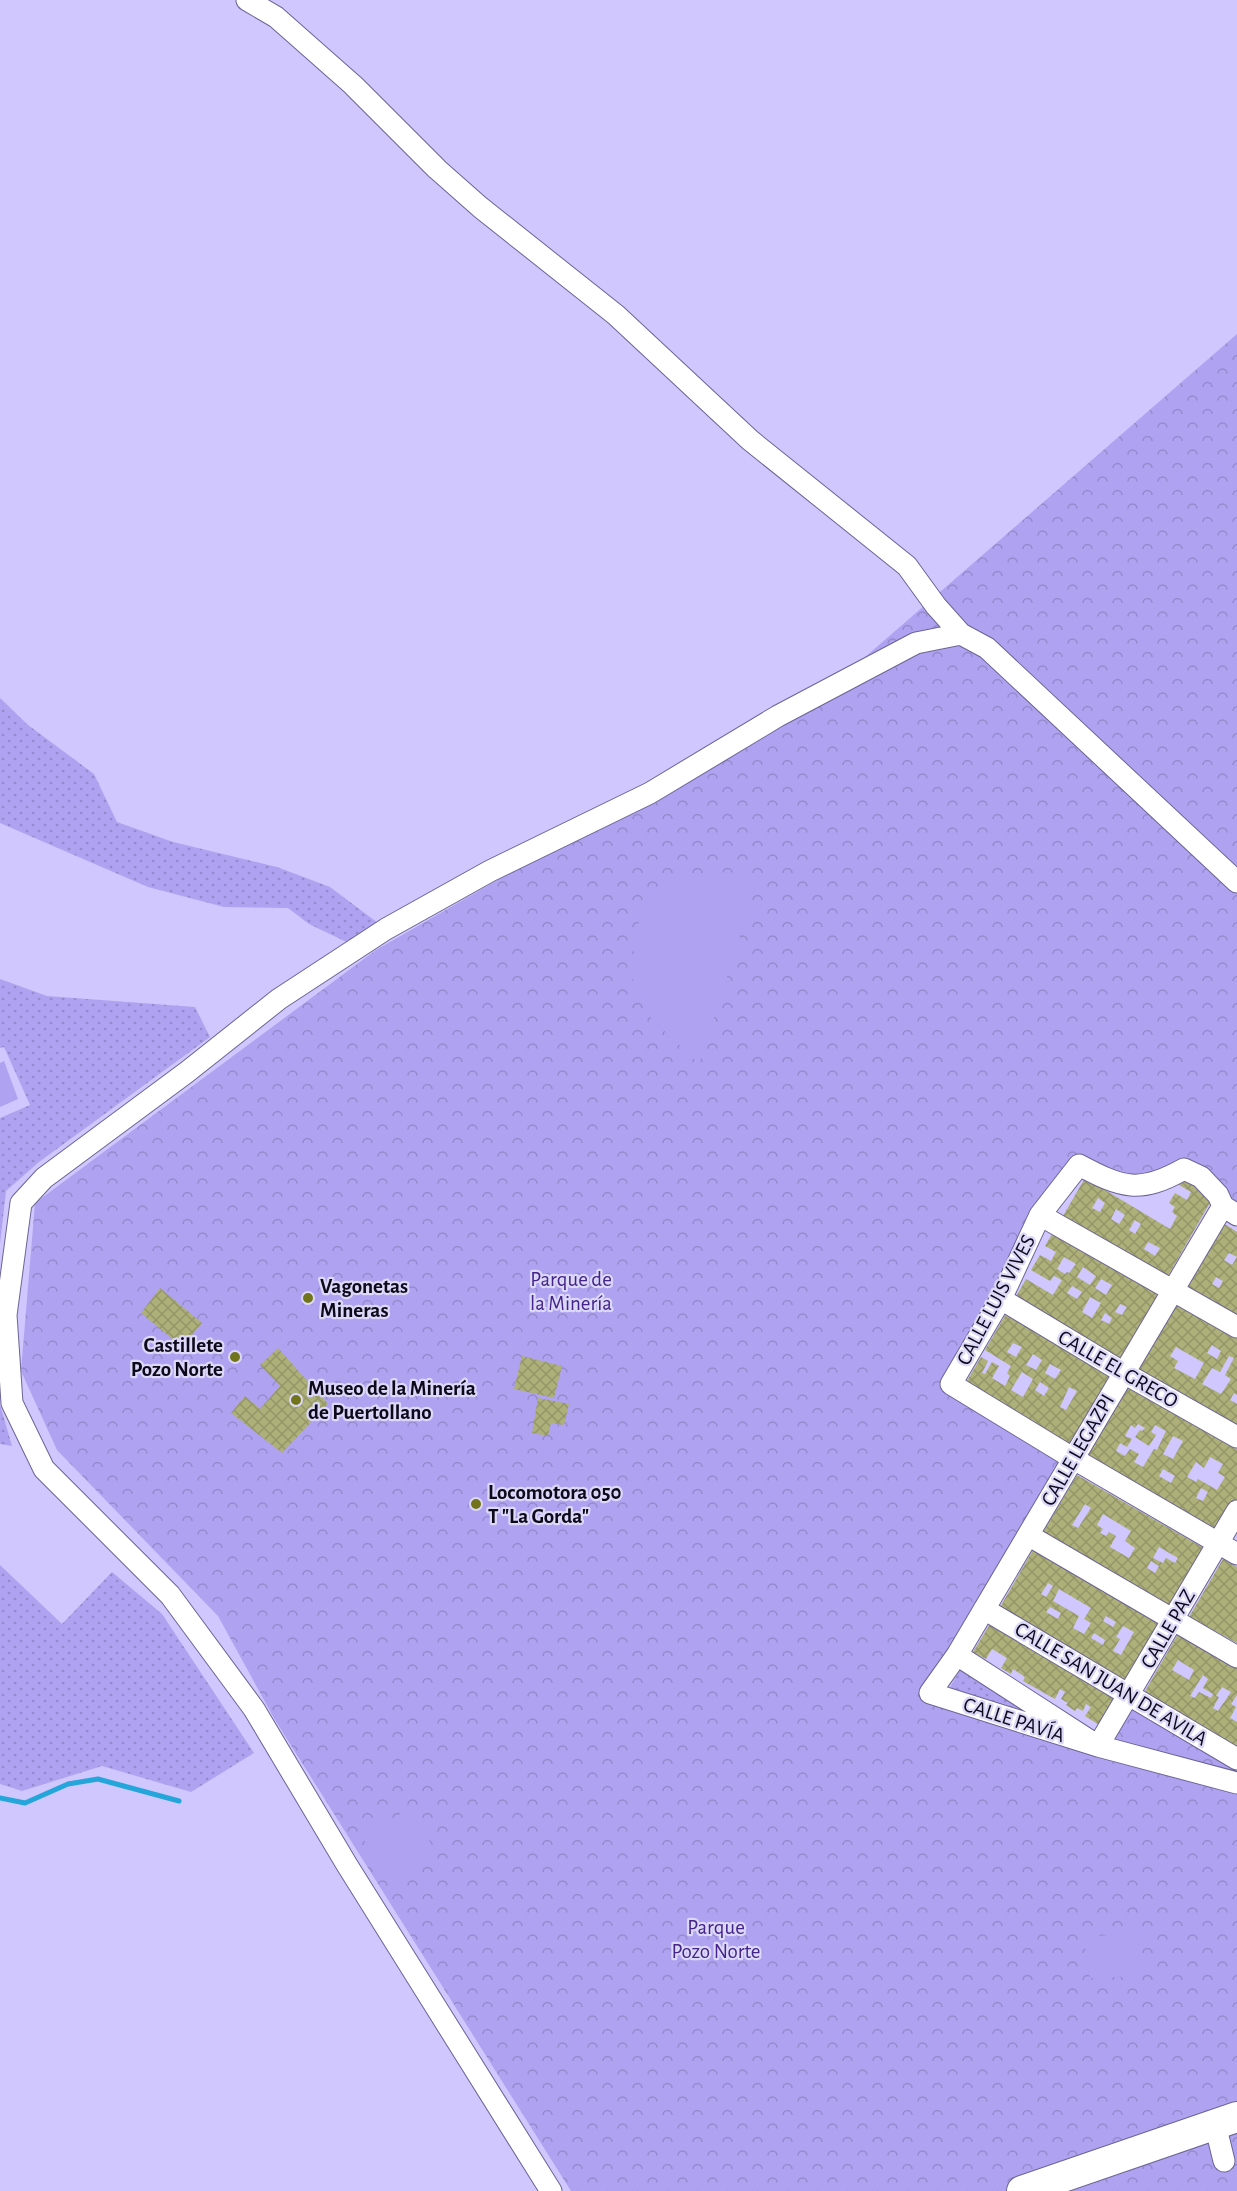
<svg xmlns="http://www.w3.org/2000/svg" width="1237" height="2191" viewBox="0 0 1237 2191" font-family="'Alegreya Sans',sans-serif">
<defs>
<pattern id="grass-dots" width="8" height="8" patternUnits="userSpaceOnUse" patternTransform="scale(1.5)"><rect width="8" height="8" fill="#afa2f0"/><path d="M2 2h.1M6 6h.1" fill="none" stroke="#958acd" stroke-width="1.8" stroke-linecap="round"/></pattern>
<pattern id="park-crowns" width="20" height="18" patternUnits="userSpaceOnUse" patternTransform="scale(1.5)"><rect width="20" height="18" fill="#afa2f0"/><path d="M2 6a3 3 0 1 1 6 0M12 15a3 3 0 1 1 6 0" fill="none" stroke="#958acd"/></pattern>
<pattern id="building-cross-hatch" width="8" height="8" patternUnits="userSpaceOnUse" patternTransform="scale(1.5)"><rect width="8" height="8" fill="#adb079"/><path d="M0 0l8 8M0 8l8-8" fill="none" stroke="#949668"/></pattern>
</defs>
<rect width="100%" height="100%" fill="#cfc7fd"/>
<path fill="url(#grass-dots)" d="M0 698 28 725 94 774 117 822 173 842 277 867 330 887 386 929 357 947 309 924 288 908 224 907 148 887 0 823Z
M0 979 47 996 195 1007 210 1037 39 1162 6 1191 0 1244V1118L30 1105 4 1047 0 1048Z
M0 1404 1 1408 12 1446 0 1444Z
M0 1565 62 1624 112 1572 162 1614 254 1753 191 1792 102 1766 22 1791 0 1784Z
M961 1669 1058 1728 974 1696 958 1692 950 1687Z"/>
<path fill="url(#park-crowns)" d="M1237 334V1215L1203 1168 1150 1185 1079 1165 951 1384 1074 1459 931 1693 1098 1746 1128 1695 1237 1759V2191H571L275 1720 218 1616 57 1450 21 1371 35 1203 376 950 826 691Z"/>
<path fill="#afa2f0" d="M730 872 759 878 699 1064 651 1018 632 977 635 936 643 908 684 874Z
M4 1061 18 1099 0 1107V1063Z
M408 1809 438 1854 393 1883 362 1837Z
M1138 1933 1139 1976 1090 1978 1084 1937Z"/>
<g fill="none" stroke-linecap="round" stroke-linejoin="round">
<path stroke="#25a6da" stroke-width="5" d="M0 1798 25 1803 68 1784 98 1779 179 1801"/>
</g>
<path fill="url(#building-cross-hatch)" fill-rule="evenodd" d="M1085 1178 1170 1229 1177 1216 1172 1212 1175 1207 1169 1203 1175 1193 1187 1200 1191 1192 1179 1185 1189 1178 1212 1199 1168 1276 1063 1216ZM1098 1198 1105 1203 1100 1212 1092 1208ZM1116 1209 1125 1215 1119 1224 1111 1219ZM1135 1220 1141 1224 1135 1234 1129 1230ZM1148 1242 1160 1248 1155 1256 1144 1249Z
M1223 1223 1237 1232V1316L1186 1286ZM1229 1253 1237 1257 1232 1265 1224 1260ZM1216 1277 1223 1281 1219 1288 1212 1284Z
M1055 1229 1160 1291 1119 1360 1014 1300 1026 1279 1053 1295 1062 1280 1054 1276 1050 1281 1031 1270 1040 1255 1051 1261 1056 1252 1045 1246ZM1064 1257 1076 1264 1069 1273 1067 1272 1065 1274 1057 1269ZM1083 1267 1096 1276 1090 1285 1077 1277ZM1101 1279 1112 1285 1106 1295 1095 1288ZM1072 1286 1082 1292 1077 1299 1067 1293ZM1090 1297 1101 1303 1092 1318 1082 1312ZM1120 1304 1127 1307 1122 1315 1115 1312ZM1105 1313 1112 1318 1109 1324 1101 1320Z
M160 1288 202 1323 182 1347 141 1313Z
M1177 1301 1237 1336V1395L1234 1393 1230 1400 1237 1404V1429L1137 1371ZM1212 1345 1221 1351 1217 1359 1207 1353ZM1176 1347 1204 1363 1195 1379 1174 1368 1178 1361 1170 1356ZM1229 1356 1234 1358 1225 1375 1231 1379 1221 1394 1202 1384 1212 1368 1220 1372Z
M1006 1314 1111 1376 1069 1447 964 1386 981 1357 988 1361 982 1373 985 1374 992 1362 999 1366 992 1378 1005 1386 1010 1376 1007 1373 1011 1366 985 1350ZM1013 1343 1022 1347 1016 1357 1007 1352ZM1033 1354 1042 1360 1036 1370 1026 1365ZM1050 1364 1061 1370 1055 1379 1045 1373ZM1022 1372 1033 1379 1023 1397 1011 1390ZM1040 1382 1049 1388 1044 1396 1035 1390ZM1069 1387 1077 1391 1066 1410 1060 1407Z
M278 1348 328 1404 282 1453 231 1413 245 1396 260 1409 280 1386 260 1365Z
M522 1356 562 1366 554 1398 514 1389Z
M1128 1386 1237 1449V1499L1217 1533 1086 1457ZM1138 1424 1145 1428 1142 1431 1140 1430 1135 1437 1149 1446 1156 1435 1151 1432 1155 1425 1166 1431 1157 1450 1154 1449 1143 1467 1134 1462 1139 1454 1130 1449 1125 1456 1116 1451 1120 1443 1127 1447 1132 1439 1125 1436 1131 1425 1135 1428ZM1173 1436 1183 1441 1173 1459 1163 1454ZM1210 1457 1223 1464 1218 1473 1225 1477 1217 1490 1198 1479 1196 1482 1187 1477 1196 1462 1204 1468ZM1163 1469 1175 1476 1171 1483 1159 1476ZM1201 1488 1208 1492 1203 1501 1196 1498Z
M538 1398 569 1404 564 1425 551 1423 548 1436 532 1433Z
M1077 1475 1207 1550 1174 1608 1043 1532ZM1085 1504 1091 1508 1078 1528 1072 1525ZM1103 1514 1131 1531 1125 1541 1135 1548 1129 1558 1110 1547 1116 1536 1109 1532 1106 1536 1100 1533 1103 1529 1097 1525ZM1159 1547 1178 1558 1175 1563 1166 1558 1163 1563 1153 1558ZM1151 1561 1159 1566 1155 1573 1147 1568Z
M1033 1550 1163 1625 1129 1684 999 1609ZM1048 1583 1053 1586 1046 1597 1041 1594ZM1059 1589 1091 1608 1084 1619 1091 1623 1084 1634 1073 1628 1079 1616 1053 1601ZM1050 1607 1061 1613 1058 1619 1046 1612ZM1106 1616 1116 1622 1113 1627 1103 1621ZM1123 1626 1134 1632 1121 1655 1113 1651 1120 1639 1116 1637ZM1094 1633 1105 1640 1103 1645 1091 1638Z
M1223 1559 1237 1567V1643L1189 1617Z
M990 1624 1120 1699 1104 1728 1085 1716 1091 1707 1086 1704 1083 1711 1077 1708 1075 1711 1066 1705 1068 1703 1061 1699 1065 1692 1060 1689 1055 1699 1023 1681 1025 1677 1013 1669 1011 1674 1001 1668 1007 1658 992 1649 986 1659 973 1652Z
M1178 1634 1237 1668V1695L1231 1704 1236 1707 1230 1718 1237 1722V1747L1144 1693ZM1178 1660 1194 1670 1189 1680 1172 1670ZM1203 1675 1208 1679 1203 1688 1213 1694 1211 1698 1199 1692 1195 1698 1190 1696ZM1222 1687 1231 1692 1218 1711 1213 1708 1219 1697 1216 1696Z"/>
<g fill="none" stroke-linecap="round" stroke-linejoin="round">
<g stroke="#6c6494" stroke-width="23">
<path id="street" d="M247 0 276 17 353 85 437 169 480 207 616 315 750 440 907 566 936 606 961 634 987 648 1237 882
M1223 1206 957 1655 930 1693 1098 1746 1237 1783
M1040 1215 1001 1299 951 1384 1074 1459 1237 1554
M1237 1215 1223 1206 1218 1195 1201 1177 1184 1169C1140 1194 1122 1188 1079 1165L1040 1215 1237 1327
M1001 1299 1124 1373 1237 1437
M1028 1535 1237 1657
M984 1609 1237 1759
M957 1655 1098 1746 1237 1511
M1215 2124 1224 2161
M551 2191 347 1865 254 1709 170 1595 44 1469 12 1403 6 1315 21 1203 44 1178 187 1072 279 999 386 929 490 871 650 793 778 716 916 643 961 634"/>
</g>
<g stroke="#6c6494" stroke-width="32">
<path id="secondary" d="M1022 2191 1237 2117"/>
</g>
<use href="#street" stroke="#fff" stroke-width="21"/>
<use href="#secondary" stroke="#fff" stroke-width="30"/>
</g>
<g fill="#71741a" stroke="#dcd8f8" stroke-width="2">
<circle cx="308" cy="1298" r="6"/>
<circle cx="235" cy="1357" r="6"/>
<circle cx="296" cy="1400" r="6"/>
<circle cx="476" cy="1504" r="6"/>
</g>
<g text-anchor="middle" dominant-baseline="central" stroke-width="4.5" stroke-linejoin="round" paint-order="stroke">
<g font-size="21" fill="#44238a" stroke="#dcd8f8">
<text x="571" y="1279">Parque de<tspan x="571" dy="24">la Minería</tspan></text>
<text x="716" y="1927">Parque<tspan x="716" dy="24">Pozo Norte</tspan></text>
</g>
<g font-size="21" font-weight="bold" fill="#0d091b" stroke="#dcd8f8" text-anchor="start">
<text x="320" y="1286">Vagonetas<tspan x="320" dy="24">Mineras</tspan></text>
<text x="223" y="1345" text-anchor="end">Castillete<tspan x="223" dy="24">Pozo Norte</tspan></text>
<text x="308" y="1388">Museo de la Minería<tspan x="308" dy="24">de Puertollano</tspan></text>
<text x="488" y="1492">Locomotora 050<tspan x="488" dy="24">T "La Gorda"</tspan></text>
</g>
<g font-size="21" fill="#0d091b" stroke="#dcd8f8">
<text transform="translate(996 1300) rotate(-62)">CALLE LUIS VIVES</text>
<text transform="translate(1118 1369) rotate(30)">CALLE EL GRECO</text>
<text transform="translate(1078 1450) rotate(-60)">CALLE LEGAZPI</text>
<text transform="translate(1168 1629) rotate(-60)">CALLE PAZ</text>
<text transform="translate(1111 1684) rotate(31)">CALLE SAN JUAN DE AVILA</text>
<text transform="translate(1014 1720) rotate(18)">CALLE PAVÍA</text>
</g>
</g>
</svg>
